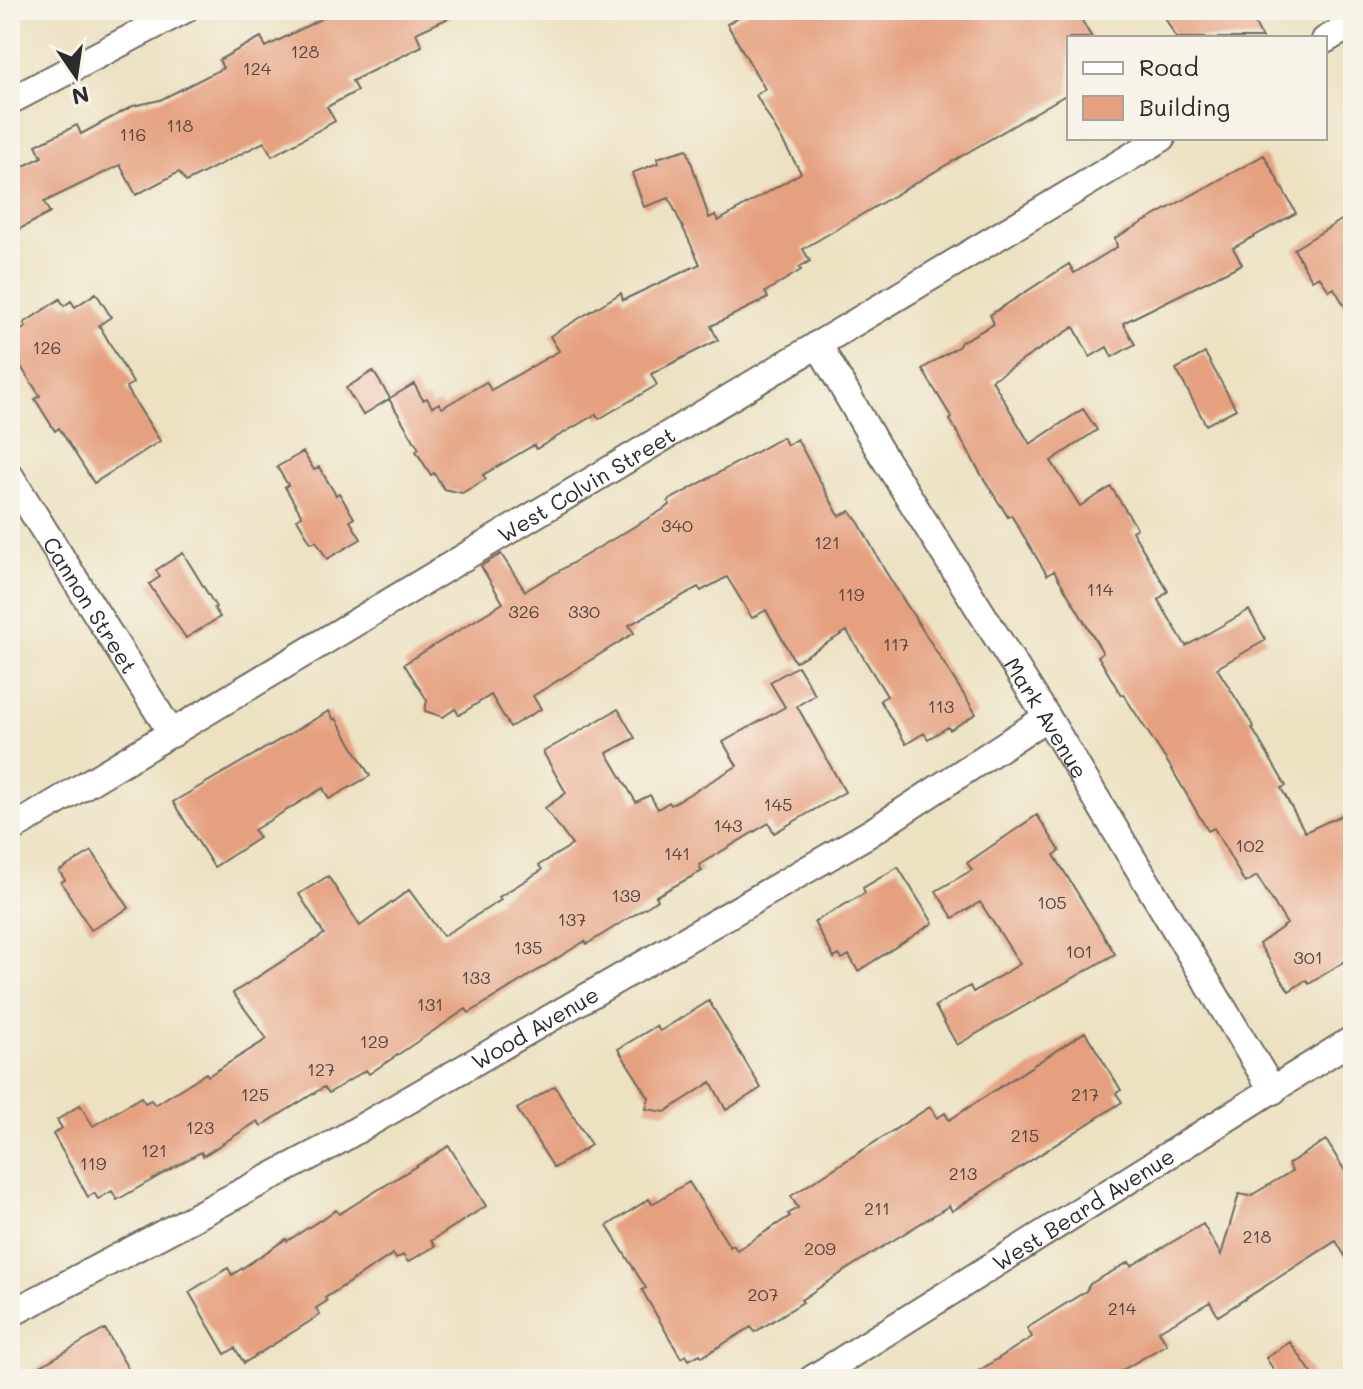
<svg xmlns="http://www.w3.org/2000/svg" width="1363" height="1389" viewBox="0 0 1363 1389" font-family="Mali,sans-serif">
<rect width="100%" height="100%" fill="#f7f3e8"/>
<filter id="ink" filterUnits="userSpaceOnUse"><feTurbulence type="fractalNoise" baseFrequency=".0125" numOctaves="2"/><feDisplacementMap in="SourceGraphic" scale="16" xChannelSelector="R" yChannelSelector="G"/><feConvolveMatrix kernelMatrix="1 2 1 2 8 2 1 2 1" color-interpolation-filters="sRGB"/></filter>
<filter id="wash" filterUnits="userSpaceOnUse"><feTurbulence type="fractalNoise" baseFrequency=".006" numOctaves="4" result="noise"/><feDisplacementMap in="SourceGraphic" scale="32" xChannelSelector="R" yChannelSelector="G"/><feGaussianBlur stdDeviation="1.8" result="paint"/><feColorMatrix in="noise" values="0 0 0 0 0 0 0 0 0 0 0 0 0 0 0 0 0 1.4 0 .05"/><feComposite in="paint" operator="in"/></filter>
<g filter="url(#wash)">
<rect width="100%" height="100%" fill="#ece2c2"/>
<g id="blocks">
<path fill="#e5a080" d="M338 10H466L416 33 422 46 352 81 357 91 327 107 335 121 272 156 264 142 186 182 179 172 136 195 120 165 44 202 50 213 10 234V173L42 157 36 145 77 125 81 134 133 106 160 100 223 68 219 60 261 37 266 47Z
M751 10H1076L1092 38H1069V93L803 249 810 261 799 267 801 270 765 292 768 298 711 326 718 340 651 374 657 385 599 419 596 414 536 449 534 445 483 475 486 479 462 493 444 489 434 473 431 475 416 451 419 449 389 399 363 415 346 388 373 371 390 398 414 384 423 400 427 398 432 407 439 403 442 408 486 382 491 390 559 351 550 336 621 293 623 300 700 264 669 198 644 207 632 173 658 163 657 158 687 149 709 218 715 215 718 221 801 173 756 95 765 89 727 24Z
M1161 10H1248L1262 38H1176Z
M1264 155 1296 213 1233 248 1242 264 1123 323 1135 344 1112 357 1107 347 1090 357 1074 327 992 380 1030 444 1083 409 1097 430 1051 461 1080 506 1111 487 1137 528 1132 531 1168 591 1158 600 1186 646 1249 610 1266 640 1217 668 1254 727 1252 728 1286 786 1281 788 1305 832 1353 810V956L1309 984 1306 980 1289 991 1259 944 1287 924 1257 876 1245 883 1214 828 1208 831 1170 766 1123 694 1121 695 1098 656 1103 653 1054 571 1047 575 1011 515 1008 517 982 476 950 420 952 418 922 369 959 346 961 342 994 324 990 315 1069 264 1074 273 1117 247 1115 238Z
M1353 213V320L1334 288 1329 291 1319 276 1312 280 1294 249Z
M96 293 111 317 99 325 133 383 126 387 160 441 94 483 59 428 55 431 35 399 40 396 10 350V338L26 327 24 323 60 299 64 306 71 301 75 307Z
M1205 353 1236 409 1206 425 1176 369Z
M783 437 787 445 797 439 839 516 850 511 859 523 884 569 976 714 950 730 948 727 928 739 924 733 906 744 880 700 887 696 847 631 795 662 766 610 752 618 727 577 701 591 698 587 629 625 634 633 533 696 541 709 510 727 491 695 459 715 455 709 443 717 425 711 427 700 404 664 503 603 481 566 501 554 525 591 659 512 670 505 668 501Z
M303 452 314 470 319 467 336 495 339 493 354 518 350 521 361 539 327 559 316 541 311 543 297 519 302 516 285 487 288 485 277 467Z
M183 553 216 607 214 608 220 617 186 638 149 584 160 577 156 570Z
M798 666 815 695 797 706 845 792 774 833 769 823 699 865 702 871 656 896 658 900 587 944 585 941 469 1013 466 1009 369 1074 366 1070 329 1093 324 1087 261 1126 258 1121 203 1156 201 1152 117 1200 112 1191 98 1199 94 1193 88 1197 53 1134 62 1128 57 1120 80 1105 93 1126 141 1097 145 1103 151 1100 155 1105 206 1073 208 1076 267 1039 233 993 324 934 299 894 328 876 360 926 409 890 443 936 501 900 499 897 542 870 539 865 572 845 545 808 566 793 543 752 618 709 635 738 607 753 636 802 650 795 658 809 669 802 671 805 737 766 723 742 785 707 770 682Z
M329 711 334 720 336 718 370 776 329 799 323 788 254 830 259 838 214 867 173 802Z
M1037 815 1060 851 1054 855 1115 954 957 1045 935 1006 970 986 973 992 1020 964 980 902 953 918 936 891 972 870 967 863Z
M92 851 129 908 91 930 61 882 65 880 59 871Z
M898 867 933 923 858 971 849 955 842 959 839 955 834 958 814 922 865 893 863 888Z
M709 1001 761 1088 726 1110 711 1082 665 1112 646 1109 649 1098 618 1049 656 1026 660 1031Z
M1085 1032 1121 1090 1116 1093 1122 1102 952 1211 949 1206 858 1262 801 1300 803 1302 755 1332 751 1327 702 1357 700 1354 689 1360 686 1355 681 1358 642 1290 646 1288 607 1226 649 1199 652 1204 689 1182 730 1247 733 1245 737 1250 790 1216 788 1214 798 1208 791 1196 930 1107 937 1118 945 1113 949 1120Z
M555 1086 591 1145 554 1168 517 1109Z
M1326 1140 1353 1184V1269L1336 1241 1218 1316 1210 1302 1159 1331 1167 1344 1107 1379H966L1032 1337 1027 1328 1086 1291 1090 1284 1129 1262 1131 1266 1203 1224 1221 1255 1239 1194 1250 1196 1292 1171 1288 1164Z
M449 1146 486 1206 431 1241 435 1246 408 1262 403 1255 396 1259 393 1254 325 1298 327 1301 316 1308 320 1315 244 1363 235 1348 225 1354 189 1292 228 1268 232 1275 286 1239 287 1241 336 1210 339 1214Z
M105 1329 134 1379H18Z
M1290 1342 1316 1379H1280L1266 1358Z"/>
</g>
</g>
<g filter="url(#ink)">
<use href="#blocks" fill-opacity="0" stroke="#6f6b60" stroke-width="2"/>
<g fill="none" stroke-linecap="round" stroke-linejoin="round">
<g stroke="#6f6b60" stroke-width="30">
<g id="street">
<path d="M1325 40 1353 24"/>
<path d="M10 101 184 10"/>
<path id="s1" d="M818 344 878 448 1047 717 1273 1091"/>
<path id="s2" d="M10 476 172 734"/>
<path id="s3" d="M10 830 1162 138"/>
<path id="s4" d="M10 1314 326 1148 870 833 1047 717"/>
<path id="s5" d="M812 1379 1353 1039"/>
</g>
</g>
<use href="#street" stroke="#fff" stroke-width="26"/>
</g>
</g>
<g text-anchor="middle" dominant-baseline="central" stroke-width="8" stroke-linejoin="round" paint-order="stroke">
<g font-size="18" fill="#5a4840">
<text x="305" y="51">128</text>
<text x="257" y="68">124</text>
<text x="180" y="125">118</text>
<text x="133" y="134">116</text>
<text x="47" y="347">126</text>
<text x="677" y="525">340</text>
<text x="827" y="542">121</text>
<text x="1100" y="589">114</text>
<text x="851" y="594">119</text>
<text x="524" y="611">326</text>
<text x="584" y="611">330</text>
<text x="896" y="644">117</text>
<text x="941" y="706">113</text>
<text x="778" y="804">145</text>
<text x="728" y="825">143</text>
<text x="1250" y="845">102</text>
<text x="677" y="853">141</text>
<text x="626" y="895">139</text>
<text x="1052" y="902">105</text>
<text x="572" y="919">137</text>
<text x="528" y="947">135</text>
<text x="1079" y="951">101</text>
<text x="1308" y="957">301</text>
<text x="476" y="977">133</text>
<text x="430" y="1004">131</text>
<text x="374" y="1041">129</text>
<text x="321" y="1069">127</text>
<text x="255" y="1094">125</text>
<text x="1085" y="1094">217</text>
<text x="200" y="1127">123</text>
<text x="1025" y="1135">215</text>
<text x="154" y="1150">121</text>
<text x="93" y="1163">119</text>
<text x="963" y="1173">213</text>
<text x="877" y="1208">211</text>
<text x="1257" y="1236">218</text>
<text x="820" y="1248">209</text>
<text x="763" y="1294">207</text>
<text x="1122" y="1308">214</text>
</g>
<g font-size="22" fill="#2b2b2b" stroke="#f7f3e8">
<text stroke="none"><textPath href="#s3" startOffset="672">West Colvin Street</textPath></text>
<text stroke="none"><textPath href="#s2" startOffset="152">Cannon Street</textPath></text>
<text stroke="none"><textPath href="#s1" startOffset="438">Mark Avenue</textPath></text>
<text stroke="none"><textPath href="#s4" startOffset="598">Wood Avenue</textPath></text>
<text stroke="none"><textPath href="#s5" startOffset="320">West Beard Avenue</textPath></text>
</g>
</g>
<rect width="1363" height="1389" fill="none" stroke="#f7f3e8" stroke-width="40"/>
<rect x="1067" y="36" width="260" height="104" fill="#f7f3e8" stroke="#a5a39c" stroke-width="2"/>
<rect x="1083" y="62" width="40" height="12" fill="#ffffff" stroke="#a5a39c" stroke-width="2"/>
<text x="1139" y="76" font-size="24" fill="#2b2b2b">Road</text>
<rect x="1083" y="96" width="40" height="24" fill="#e5a080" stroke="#a5a39c" stroke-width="2"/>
<text x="1139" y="116" font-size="24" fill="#2b2b2b">Building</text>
<g transform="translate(76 76) rotate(167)" stroke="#f7f3e8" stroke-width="6" paint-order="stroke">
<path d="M0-6L14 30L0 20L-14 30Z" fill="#2b2b2b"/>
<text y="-12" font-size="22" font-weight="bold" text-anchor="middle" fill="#2b2b2b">N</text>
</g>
</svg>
